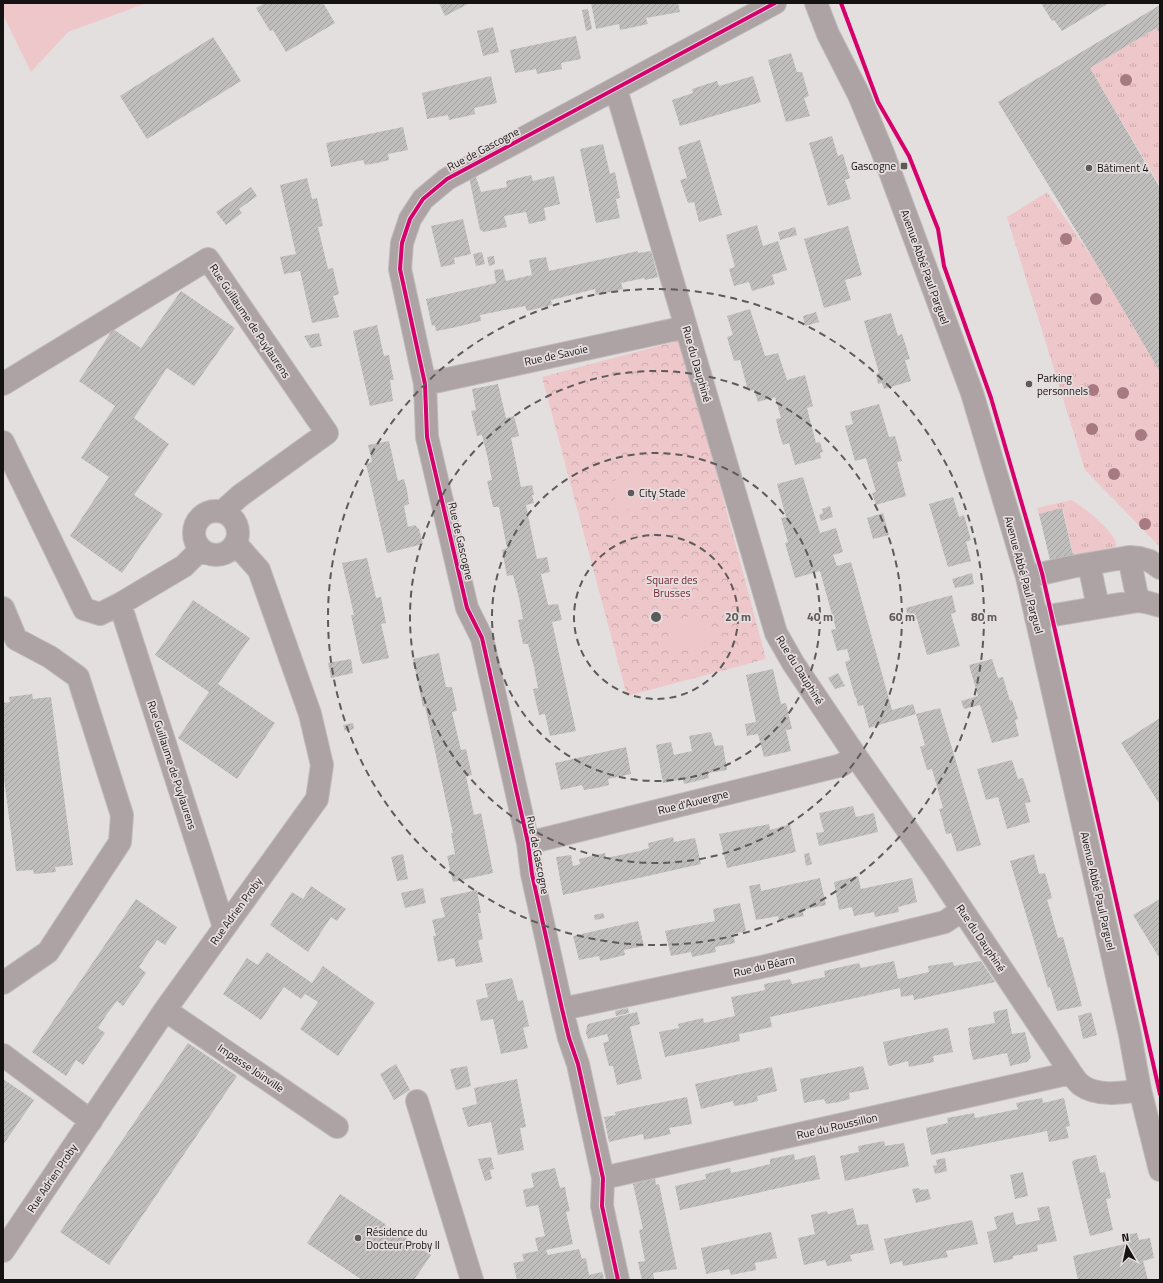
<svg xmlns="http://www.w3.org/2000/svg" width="1163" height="1283" viewBox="0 0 1163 1283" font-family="'Titillium Web',sans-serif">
<defs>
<pattern id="grass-tufts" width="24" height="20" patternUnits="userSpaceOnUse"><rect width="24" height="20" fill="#eec7ca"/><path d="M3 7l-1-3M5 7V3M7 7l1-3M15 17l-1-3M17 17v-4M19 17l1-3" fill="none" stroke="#cbaaac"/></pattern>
<pattern id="park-crowns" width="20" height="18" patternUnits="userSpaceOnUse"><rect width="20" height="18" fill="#eec7ca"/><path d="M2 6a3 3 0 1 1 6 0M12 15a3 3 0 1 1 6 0" fill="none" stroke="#cbaaac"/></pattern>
<pattern id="building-hatch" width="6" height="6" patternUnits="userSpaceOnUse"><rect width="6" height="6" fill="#c0bdbd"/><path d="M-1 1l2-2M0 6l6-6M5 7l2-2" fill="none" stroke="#a4a1a1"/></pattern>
</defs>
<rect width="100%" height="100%" fill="#e4dfdf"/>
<path fill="url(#grass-tufts)" d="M1156 28 1160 34V186L1090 68Z
M1047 192 1094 260 1160 372V547L1085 470 1007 217Z
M1071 500C1080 503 1117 534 1116 544 1116 547 1113 549 1111 551L1051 565 1050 560 1073 554 1063 509 1039 514 1037 508Z"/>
<path fill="url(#park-crowns)" d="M681 340 766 659 627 696 542 377Z"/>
<path fill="#eec7ca" d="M3 3H147L68 32 31 72 3 15Z
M645 475 650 506 617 511 612 481Z
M695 615 725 638 673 651 667 622Z"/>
<path fill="url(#building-hatch)" d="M265 3H323L335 23 286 52 273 30 270 31 256 8Z
M439 3H470L445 16Z
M591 3H678L680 12 646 18 648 24 620 30 619 24 596 29Z
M1041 3H1109L1062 31 1054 20 1052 21Z
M1160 5V34L1156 28 1090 68 1160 188V372L1094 260 998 102Z
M588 9 592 29 586 31 582 10Z
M493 27 499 52 483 56 477 31Z
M576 36 581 59 561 63 562 69 537 74 536 69 515 73 510 50Z
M213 37 241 81 147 139 120 96Z
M791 53 797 72H802L809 96 804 98 810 116 786 122 768 60Z
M491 76 497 103 474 108 475 114 463 117 449 120 448 115 427 119 422 93Z
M753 76 761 102 680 126 672 100 693 93 692 89 704 85 717 81 719 86Z
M403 127 408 150 388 154 389 160 377 163 365 165 363 160 331 167 326 143Z
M832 136 838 156 843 154 846 165 850 178 845 180 851 199 828 206 809 143Z
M700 140 722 215 699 222 694 202 688 203 680 180 687 178 678 147Z
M603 144 610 174 615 172 620 198 616 199 620 218 596 223 580 149Z
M475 174 481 192 507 187 506 181 531 175 533 181 554 176 560 204 544 208 546 220 529 224 526 212 504 216 507 227 484 232 480 230 469 177Z
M307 178 312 199 317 198 323 226 318 227 328 269 333 268 339 294 333 296 339 317 312 323 300 271 284 274 280 257 296 254 280 185Z
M251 187 257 196 239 209 242 213 226 225 216 212Z
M463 219 471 254 454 258 455 264 441 267 431 226Z
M757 225 763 246 778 241 787 270 772 275 775 284 752 291 749 282 734 286 729 269 735 267 726 235Z
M848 226 862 275 845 280 851 300 824 308 804 239Z
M795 227 797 235 780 240 778 232Z
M638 251V253L651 251 658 277 645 280 644 278 621 283 623 289 610 292 596 295 595 289 551 300 552 305 527 311 525 306 480 315 481 321 452 328 436 331 435 325 432 326 426 299 496 283 494 270 503 269 506 281 532 275 529 260 546 257 549 271Z
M482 252 485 264 476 266 473 254Z
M494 256 495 264 489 266 487 257Z
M181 291 235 328 194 386 167 368 134 418 169 444 134 495 163 514 122 573 70 536 109 477 81 458 115 406 79 381 113 329 141 348Z
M750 309 765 356 778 353 787 380 805 375 813 406 807 408 816 443 820 442 823 452 820 453 821 458 795 465 789 443 783 445 779 433 776 419 781 418 775 397 758 402 754 390 748 391 740 360 734 361 727 337 733 335 727 316Z
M816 312 819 322 805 326 803 316Z
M891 313 898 336 902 334 910 359 905 360 911 381 884 389 882 383 878 384 876 374 879 373 864 321Z
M377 325 384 356 389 355 391 367 394 380H390L393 401 370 406 353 331Z
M319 333 322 346 311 348 304 336Z
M498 384 506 418 514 416 519 436 511 438 521 487 532 485 534 495H532L534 503 526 505 537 559 547 557 550 572 541 574 548 605 558 604 562 620 552 622 576 731 550 736 545 714 539 715 533 689 538 688 534 667 528 644H523L518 620 523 619 519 598 513 575 507 576 502 550 507 548 499 507H493L487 481 492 480 488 459 482 435 477 436 471 411 476 410 472 389Z
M879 404 889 437 895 436 902 461 897 462 906 496 876 505 872 493 876 492 866 458 855 461 845 426 853 424 850 412Z
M389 441 398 481 404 479 407 490 409 504 404 506 408 527 415 525 419 529 423 544 387 553 366 464 372 462 368 445Z
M803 477 820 533 836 528 843 552 833 555 837 566 851 562 892 710 913 704 916 714 869 728 863 705 858 706 856 697H855L845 662 850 660 847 649 837 651 831 630 836 629 820 571 795 578 785 543 788 542 781 518 786 517 777 484Z
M953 497 959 517 964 515 971 540 966 542 971 561 948 567 929 504Z
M830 506 833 517 821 521 819 515 823 513 822 509Z
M1062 508 1073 555 1050 560 1039 514Z
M883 513 889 535 873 539 867 518Z
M367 558 376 598 381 597 386 623 381 624 389 658 363 664 361 662 351 615H354L342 563Z
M972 573 974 584 955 588 952 579Z
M952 595 956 612 951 614 960 646 927 655 917 619 909 621 906 608Z
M193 600 250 638 218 684 275 723 237 779 178 738 209 692 155 655Z
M439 653 446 687H452L457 711 452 712 461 750 466 749 472 775 466 776 474 815 481 813 493 873 453 882 447 856 455 854 451 833H453L425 706 423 707 413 659Z
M351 659 353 673 331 678 328 663Z
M992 659 998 678 1003 677 1010 701 1012 700 1018 719 1015 720 1019 736 992 743 980 705 964 709 961 701 978 696 969 665Z
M773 669 781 704 786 703 792 729 786 730 791 751 764 757 758 734 747 736 745 724 756 722 746 675Z
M838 673 845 686 835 689 828 678Z
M32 694 33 699 51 697 73 865 55 867 56 872 34 874 33 870 16 871 3 771V703L10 702 9 697Z
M940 708 981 845 957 852 951 833 946 834 943 822 939 809 943 808 932 769 927 770 920 747 925 745 916 714Z
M1160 718V805L1121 743Z
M353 723 354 729 345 731 343 725Z
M711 732 715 746 723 745 727 770 708 773 709 778 684 784 683 779 663 783 656 745 671 742 674 755 692 751 689 736Z
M626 747 631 774 608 779 609 785 597 788 584 790 582 785 561 790 555 763Z
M1012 760 1018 779 1023 778 1031 802 1025 803 1030 822 1007 829 998 797 986 800 977 769Z
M853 806 856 817 874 813 878 832 819 846 816 833 824 832 819 813Z
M769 824 770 830 790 824 796 852 727 868 719 834Z
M673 837 674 842 695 838 701 864 563 895 556 857 571 855 573 866 577 865 580 864 579 859 605 853 606 858 640 851 649 848 648 843Z
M809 853 812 864 806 866 804 854Z
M403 854 408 879 397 881 391 857Z
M1034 854 1039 874 1045 873 1052 898 1047 900 1050 909 1058 938 1063 937 1082 1006 1057 1011 1050 987 1048 988 1010 861Z
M858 876 861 889 912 878 917 902 898 907 899 912 875 917 874 912 854 916 852 907 839 910 834 882Z
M820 878 826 905 802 910 804 916 779 921 778 916 756 920 749 886 760 884 761 891Z
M311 886 346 909 337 921 331 917 308 952 270 925 292 892 303 899Z
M423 888 426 903 405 908 401 893Z
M477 890 481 913H478L483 939 478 941 483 962 456 967 454 958 438 962 433 936H436L432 920 445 917 440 898Z
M136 899 177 927 165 945 157 940 139 967 146 973 123 1006 117 1001 107 1014 98 1028 105 1033 83 1065 76 1060 66 1076 32 1052Z
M1160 899V959L1133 915Z
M740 903 746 931 733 934 735 943 715 947 716 952 692 957 691 952 671 956 665 931 715 921 713 909Z
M603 913 605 918 595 920 594 915Z
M638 921 644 946 624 950 625 955 600 961 599 956 579 960 573 936Z
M267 952 312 983 323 966 375 1003 338 1056 300 1029 318 1002 305 994 301 999 284 987 261 1020 223 994 247 958 258 965Z
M894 961 898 979 929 972 928 966 953 962 954 966 981 961 995 982 914 1000 913 995 901 997 900 988 770 1017 772 1027 739 1034 740 1041 665 1057 659 1032 679 1028 678 1024 703 1018 704 1023 735 1016 731 997 765 990 764 984 790 979 792 984 825 977 824 971 859 963 861 968Z
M512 978 518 1001 523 1000 529 1026 523 1028 528 1048 501 1054 493 1019 481 1021 476 1000 488 997 485 984Z
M628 1008 629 1013 616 1016 615 1011Z
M1007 1009 1012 1034 1025 1032 1031 1057 1027 1062 1010 1066 1007 1053 973 1060 969 1042 970 1041 968 1028 995 1023 993 1012Z
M637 1012 640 1024 630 1027 642 1079 617 1085 613 1066H609L603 1043 609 1041 607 1034 588 1039 586 1033 587 1026 588 1024Z
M1091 1012 1097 1035 1083 1039 1078 1016Z
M946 1028H948L953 1052 933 1056 934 1062 909 1067 908 1061 890 1066 888 1065 883 1042Z
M188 1043 237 1076 109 1265 60 1232Z
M396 1064 410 1090 394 1100 380 1074Z
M467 1066 471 1086 456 1090 450 1069Z
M863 1066 869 1089 849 1093 850 1099 839 1102 826 1104 824 1099 804 1103 800 1079Z
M772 1067 777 1091 757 1096 758 1101 746 1104 734 1106 733 1101 701 1109 695 1084Z
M3 1079 34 1100 3 1145Z
M517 1079 526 1127 520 1128 524 1150 498 1155 491 1122 468 1127 462 1108 477 1104 474 1088Z
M687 1097 692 1124 669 1128 671 1134 644 1140 643 1134 609 1142 604 1117 616 1115 615 1112Z
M1042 1098 1043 1103 1064 1098 1070 1126 1066 1127 1069 1138 1049 1142 1047 1131 931 1155 926 1128 948 1123 947 1118 974 1113 975 1118 1018 1109 1016 1103Z
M884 1141 885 1146 904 1143 909 1166 845 1181 840 1156 859 1152 858 1146Z
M794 1154 795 1160 815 1155 820 1179 680 1210 675 1186 706 1179 705 1174 730 1168 731 1173 750 1169 770 1164V1159Z
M1096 1155 1100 1173 1105 1172 1111 1198 1106 1199 1113 1230 1090 1236 1072 1162 1074 1160Z
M491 1157 494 1169 490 1170 492 1179 485 1181 478 1159Z
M945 1158 947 1171 935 1174 933 1166 937 1165 936 1160Z
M555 1168 560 1188 565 1187 567 1199 570 1211 566 1212 573 1244 546 1250 548 1255 579 1249 582 1259 586 1258 589 1275 602 1272 604 1278 603 1280H517L513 1263 524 1261 522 1254 538 1251 535 1238 545 1236 538 1205 526 1207 523 1190 534 1187 531 1174 532 1173Z
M1023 1172 1028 1196 1015 1199 1010 1175Z
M655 1178 656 1185 659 1184 677 1269 653 1273 654 1279 642 1280 638 1262 645 1261 639 1230 643 1229 633 1184Z
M919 1188 920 1190 928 1189 931 1199 916 1203 912 1189Z
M340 1194 385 1224 386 1227 395 1233 397 1232 431 1255 414 1280H362L307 1243Z
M1049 1206 1057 1241 1037 1245 1038 1251 1013 1256V1259L994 1263 987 1232 997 1229 994 1217 1013 1212 1016 1225 1020 1224 1040 1220 1037 1208Z
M853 1208 857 1225 868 1224 874 1250 850 1255 852 1261 827 1266 825 1260 804 1265 798 1238 815 1234 811 1215 827 1211 828 1214Z
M972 1220 978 1244 946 1251 948 1257 903 1266 902 1261 890 1264 884 1239Z
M770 1232H771L777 1258 755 1263 756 1270 731 1275 729 1269 706 1274 701 1248Z
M1137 1233 1139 1240 1150 1238 1154 1258 1143 1261 1148 1280H1078L1073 1256 1125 1244 1123 1235Z"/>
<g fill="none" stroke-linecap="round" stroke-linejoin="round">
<g stroke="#bebbbb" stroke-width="24">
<path id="minor" d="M816 3 828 34 859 95 883 153 972 393 1027 577 1099 895 1130 1035 1140 1090 1160 1170
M616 89 776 633 793 663 855 755 935 869 1071 1073C1074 1077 1077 1082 1081 1085 1097 1097 1122 1093 1140 1090
M3 384 208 259 327 433 241 495 222 512
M425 384 686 327
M3 442 84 609 100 614 120 604 184 566 201 549
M194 533a22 22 0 1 1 44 0a22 22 0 1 1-44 0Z
M1129 557 1138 601
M1089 564 1098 607
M1027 577 1071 567 1129 557 1140 558 1150 561 1160 568
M120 604 224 927
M3 608 16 639 50 657 78 677 122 815 120 842 48 952 3 983
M1036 618 1138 601 1146 602 1160 606
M528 843 842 765 855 755
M562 1009 766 966 945 922 962 910
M165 1010 337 1127
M3 1055 91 1121
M417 1101 472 1280
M603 1178 1071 1073
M3 1251 165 1010 317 799 322 765 310 714 259 570 236 544
M618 1280 602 1206 603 1178 578 1064 569 1038 562 1009 532 874 528 843 482 638 467 608 427 437 425 384 400 269 402 243 410 219 423 199 447 179 775 3"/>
</g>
<use href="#minor" stroke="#ada3a4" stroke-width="22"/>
<g stroke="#e6ddde" stroke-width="6">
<path id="cycleway" d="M841 3 878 102 909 156 938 229 944 266 991 398 1042 573 1160 1094
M618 1280 602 1206 603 1178 578 1064 569 1038 562 1009 532 874 528 843 482 638 467 608 427 437 425 384 400 269 402 243 410 219 423 199 447 179 775 3"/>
</g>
<use href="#cycleway" stroke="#d6006c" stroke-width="4"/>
</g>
<g fill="#a77981">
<circle cx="1126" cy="80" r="6"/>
<circle cx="1066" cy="239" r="6"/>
<circle cx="1096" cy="299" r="6"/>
<circle cx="1093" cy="390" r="6"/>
<circle cx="1123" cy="393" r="6"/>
<circle cx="1092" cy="429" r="6"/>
<circle cx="1141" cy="435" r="6"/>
<circle cx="1114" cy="474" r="6"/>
<circle cx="1145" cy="524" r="6"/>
</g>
<g fill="none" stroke="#5d5a5a" stroke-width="2" stroke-dasharray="7 5">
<circle cx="656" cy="617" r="82"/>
<circle cx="656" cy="617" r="164"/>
<circle cx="656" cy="617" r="246"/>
<circle cx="656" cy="617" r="328"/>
</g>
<g fill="#5d5a5a" stroke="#e6ddde" stroke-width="1.5">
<rect x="900" y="162" width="8" height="8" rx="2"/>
<circle cx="1089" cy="168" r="4"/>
<circle cx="1029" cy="384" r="4"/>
<circle cx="631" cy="493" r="4"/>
<circle cx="358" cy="1238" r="4"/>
</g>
<g text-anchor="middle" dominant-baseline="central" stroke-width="3.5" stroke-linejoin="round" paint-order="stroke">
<g font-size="11" fill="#141212" stroke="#e6ddde">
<text transform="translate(483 149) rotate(-28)">Rue de Gascogne</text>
<text transform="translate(925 267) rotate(70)">Avenue Abbé Paul Parguel</text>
<text transform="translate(250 321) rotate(56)">Rue Guillaume de Puylaurens</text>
<text transform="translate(556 355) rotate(-12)">Rue de Savoie</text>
<text transform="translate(697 364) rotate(74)">Rue du Dauphiné</text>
<text transform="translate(461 541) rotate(77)">Rue de Gascogne</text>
<text transform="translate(1024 575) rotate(75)">Avenue Abbé Paul Parguel</text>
<text transform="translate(800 670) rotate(58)">Rue du Dauphiné</text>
<text transform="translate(172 765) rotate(72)">Rue Guillaume de Puylaurens</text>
<text transform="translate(693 802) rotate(-14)">Rue d'Auvergne</text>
<text transform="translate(538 855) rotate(79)">Rue de Gascogne</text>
<text transform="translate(1098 891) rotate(77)">Avenue Abbé Paul Parguel</text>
<text transform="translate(236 911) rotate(-54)">Rue Adrien Proby</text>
<text transform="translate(981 938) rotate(56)">Rue du Dauphiné</text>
<text transform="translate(764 966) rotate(-13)">Rue du Béarn</text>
<text transform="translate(251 1068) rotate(34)">Impasse Joinville</text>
<text transform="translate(837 1126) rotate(-13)">Rue du Roussillon</text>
<text transform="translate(52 1178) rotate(-56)">Rue Adrien Proby</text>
</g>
<g font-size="11" fill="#141212" stroke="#e6ddde" text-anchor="start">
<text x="896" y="166" text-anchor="end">Gascogne</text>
<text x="1097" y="168">Bâtiment 4</text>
<text x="1037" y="378">Parking<tspan x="1037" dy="13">personnels</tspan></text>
<text x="639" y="493">City Stade</text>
<text x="366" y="1232">Résidence du<tspan x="366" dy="13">Docteur Proby II</tspan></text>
</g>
<g font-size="11" fill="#752534" stroke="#e6ddde">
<text x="672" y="580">Square des<tspan x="672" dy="13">Brusses</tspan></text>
</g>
</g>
<circle cx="656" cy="617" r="6" fill="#5d5a5a" stroke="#e6ddde" stroke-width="2"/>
<g font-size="12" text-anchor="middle" font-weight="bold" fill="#5d5a5a" stroke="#e6ddde" stroke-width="3.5" stroke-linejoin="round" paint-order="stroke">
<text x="738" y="621">20 m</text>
<text x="820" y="621">40 m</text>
<text x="902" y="621">60 m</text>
<text x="984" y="621">80 m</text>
</g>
<rect width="1163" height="1283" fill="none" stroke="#141212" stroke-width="8"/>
<g transform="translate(1127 1247) rotate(351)" stroke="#e6ddde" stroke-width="3" paint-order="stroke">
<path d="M0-3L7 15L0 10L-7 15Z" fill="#141212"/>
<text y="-6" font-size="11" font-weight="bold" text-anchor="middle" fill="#141212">N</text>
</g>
</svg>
